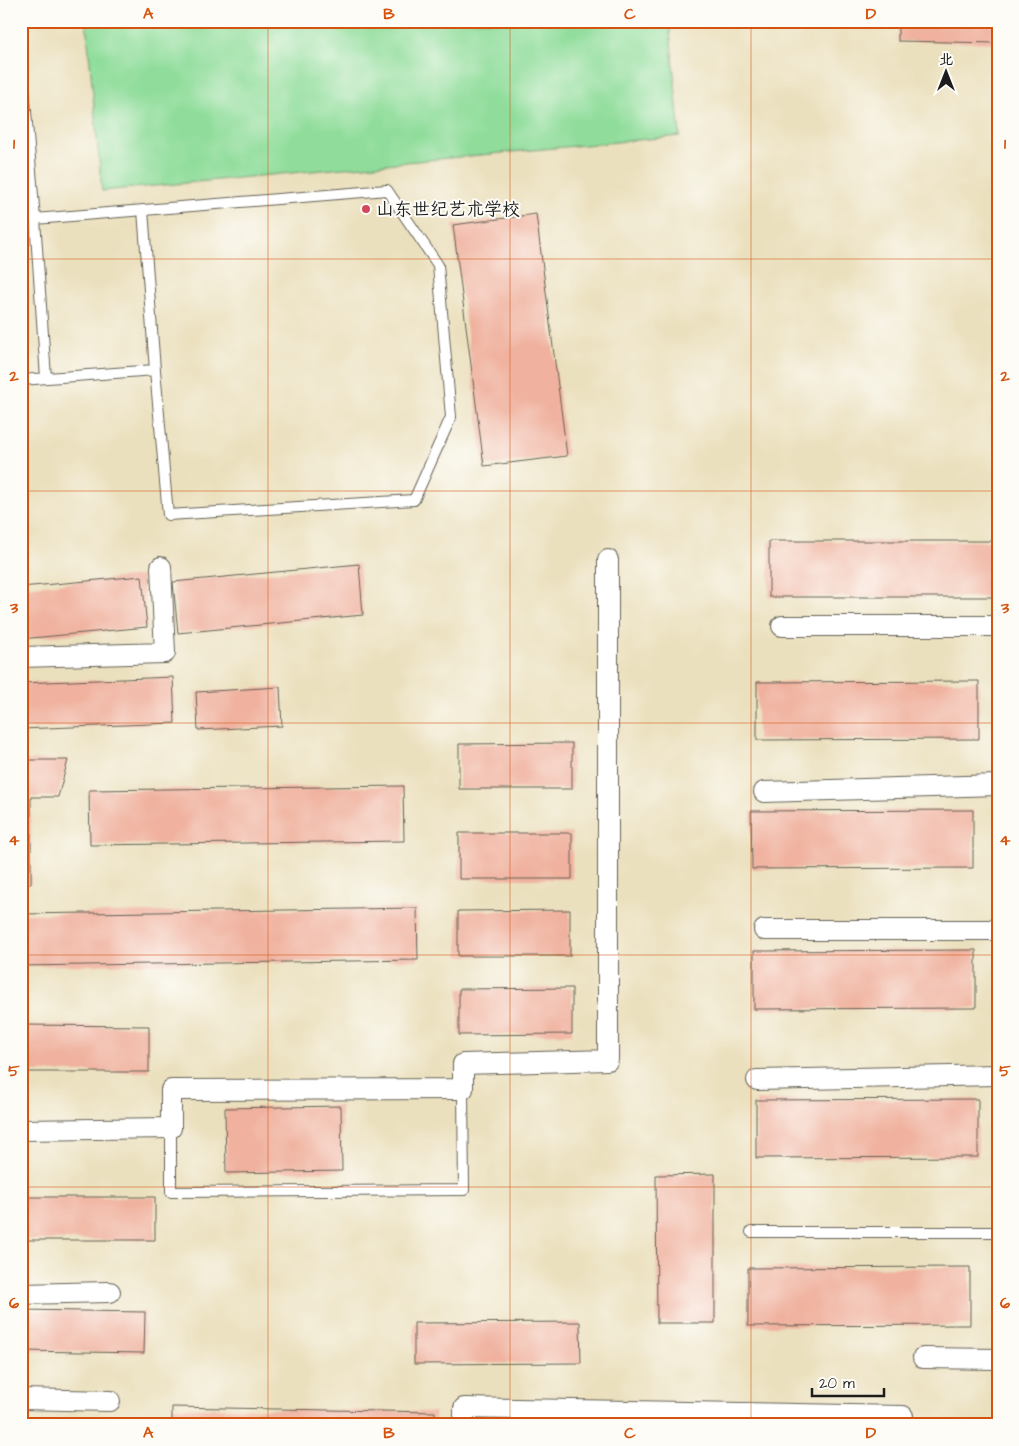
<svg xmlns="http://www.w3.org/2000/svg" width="1019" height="1446" viewBox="0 0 1019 1446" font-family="'Architects Daughter','LXGW WenKai TC',sans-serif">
<rect width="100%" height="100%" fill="#fdfcf7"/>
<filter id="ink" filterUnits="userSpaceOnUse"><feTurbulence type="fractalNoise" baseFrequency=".02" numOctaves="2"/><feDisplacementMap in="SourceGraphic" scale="10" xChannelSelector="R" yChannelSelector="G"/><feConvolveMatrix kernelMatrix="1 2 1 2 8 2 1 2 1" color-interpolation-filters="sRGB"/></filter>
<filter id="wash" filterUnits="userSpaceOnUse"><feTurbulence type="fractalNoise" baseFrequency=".0096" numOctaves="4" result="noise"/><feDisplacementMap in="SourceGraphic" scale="20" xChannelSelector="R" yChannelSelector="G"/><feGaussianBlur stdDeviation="1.12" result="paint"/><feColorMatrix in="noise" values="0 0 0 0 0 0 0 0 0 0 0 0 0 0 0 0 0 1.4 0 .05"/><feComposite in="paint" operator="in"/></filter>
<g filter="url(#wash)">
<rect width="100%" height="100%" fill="#ebe0be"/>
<path fill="#90dd9b" stroke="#567c5c" d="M86 21H669L680 136 102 191Z"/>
<g id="blocks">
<path fill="#f0b19e" d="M898 21H998V43L898 41Z
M536 214 567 456 484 466 453 225Z
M769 541H998V597H769Z
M359 564 363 615 178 633 173 582Z
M142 576 147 627 21 639V587Z
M173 677 175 723 21 729V683Z
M979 681V739L757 740V682Z
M280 687 282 726 198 730 196 692Z
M572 743V789H459V744Z
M21 760H68L58 797H31V884H21Z
M403 786 404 841 90 845 89 790Z
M973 810V868L752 869 751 811Z
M459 833H572V879H459Z
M417 908 418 960 21 966V914Z
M570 910V956H458V911Z
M976 950V1008L754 1009V951Z
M572 988V1034L459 1035V989Z
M21 1025 149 1026V1072H21Z
M978 1099V1157L756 1158V1100Z
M341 1106 342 1171 226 1173 225 1108Z
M715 1174V1323H657L656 1175Z
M21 1197H155V1240H21Z
M970 1267V1325L748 1326V1268Z
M21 1310 145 1312 144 1353 21 1351Z
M580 1322 581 1363 414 1364V1323Z
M172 1407 435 1412V1425H172Z"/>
</g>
</g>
<g filter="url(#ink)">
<use href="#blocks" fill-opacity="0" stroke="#646155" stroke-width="1"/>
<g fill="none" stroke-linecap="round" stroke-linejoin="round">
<g stroke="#646155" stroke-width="12">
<path id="lane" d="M21 52 35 219 387 190 438 265 451 417 414 500 168 515 155 370 21 380
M143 210 155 370
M35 219 46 378
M171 1128V1192L464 1190 463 1089
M751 1232H998"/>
</g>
<g stroke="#646155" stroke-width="22">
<path id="street" d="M782 626H998
M21 657 165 653 161 567
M764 792 998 785
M764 930H998
M757 1080 998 1075
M21 1130 171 1128V1090L463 1089V1064L608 1060V560
M21 1294 110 1292
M923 1358 998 1359
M21 1399 110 1401
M464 1425V1408L903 1416V1425"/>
</g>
<use href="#lane" stroke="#fff" stroke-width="10"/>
<use href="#street" stroke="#fff" stroke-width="20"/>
</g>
</g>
<path fill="none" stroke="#d4530e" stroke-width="1" stroke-opacity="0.55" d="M268 21V1425M510 21V1425M751 21V1425M21 259H998M21 491H998M21 723H998M21 955H998M21 1187H998"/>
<circle fill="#d1495b" stroke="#fdfcf7" stroke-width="2" cx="366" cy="209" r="5"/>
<g text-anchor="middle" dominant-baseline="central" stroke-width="4" stroke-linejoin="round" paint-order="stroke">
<g font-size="18" fill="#1c1c1c" stroke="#fdfcf7" text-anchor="start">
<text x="376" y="209">山东世纪艺术学校</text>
</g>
</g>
<rect width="1019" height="1446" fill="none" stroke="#fdfcf7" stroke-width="55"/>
<g transform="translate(946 72)" stroke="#fdfcf7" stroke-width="4" paint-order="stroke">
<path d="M0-4L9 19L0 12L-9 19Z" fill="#1c1c1c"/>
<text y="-8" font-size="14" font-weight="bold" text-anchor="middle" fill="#1c1c1c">北</text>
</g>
<path d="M812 1388v8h72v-8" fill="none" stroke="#1c1c1c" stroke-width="2.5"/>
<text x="819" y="1388" font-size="15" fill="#1c1c1c" stroke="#fdfcf7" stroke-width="4" paint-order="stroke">20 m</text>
<rect x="28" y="28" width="964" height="1390" fill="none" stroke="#d4530e" stroke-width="2"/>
<g font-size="16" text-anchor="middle" font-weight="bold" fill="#d4530e">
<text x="148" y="19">A</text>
<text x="389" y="19">B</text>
<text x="630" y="19">C</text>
<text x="871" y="19">D</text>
<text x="14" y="149">1</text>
<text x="1005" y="149">1</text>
<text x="14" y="381">2</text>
<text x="1005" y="381">2</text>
<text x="14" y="613">3</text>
<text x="1005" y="613">3</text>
<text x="14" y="845">4</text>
<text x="1005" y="845">4</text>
<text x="14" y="1076">5</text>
<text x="1005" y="1076">5</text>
<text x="14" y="1308">6</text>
<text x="1005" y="1308">6</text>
<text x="148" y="1438">A</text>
<text x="389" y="1438">B</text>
<text x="630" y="1438">C</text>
<text x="871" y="1438">D</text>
</g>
</svg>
